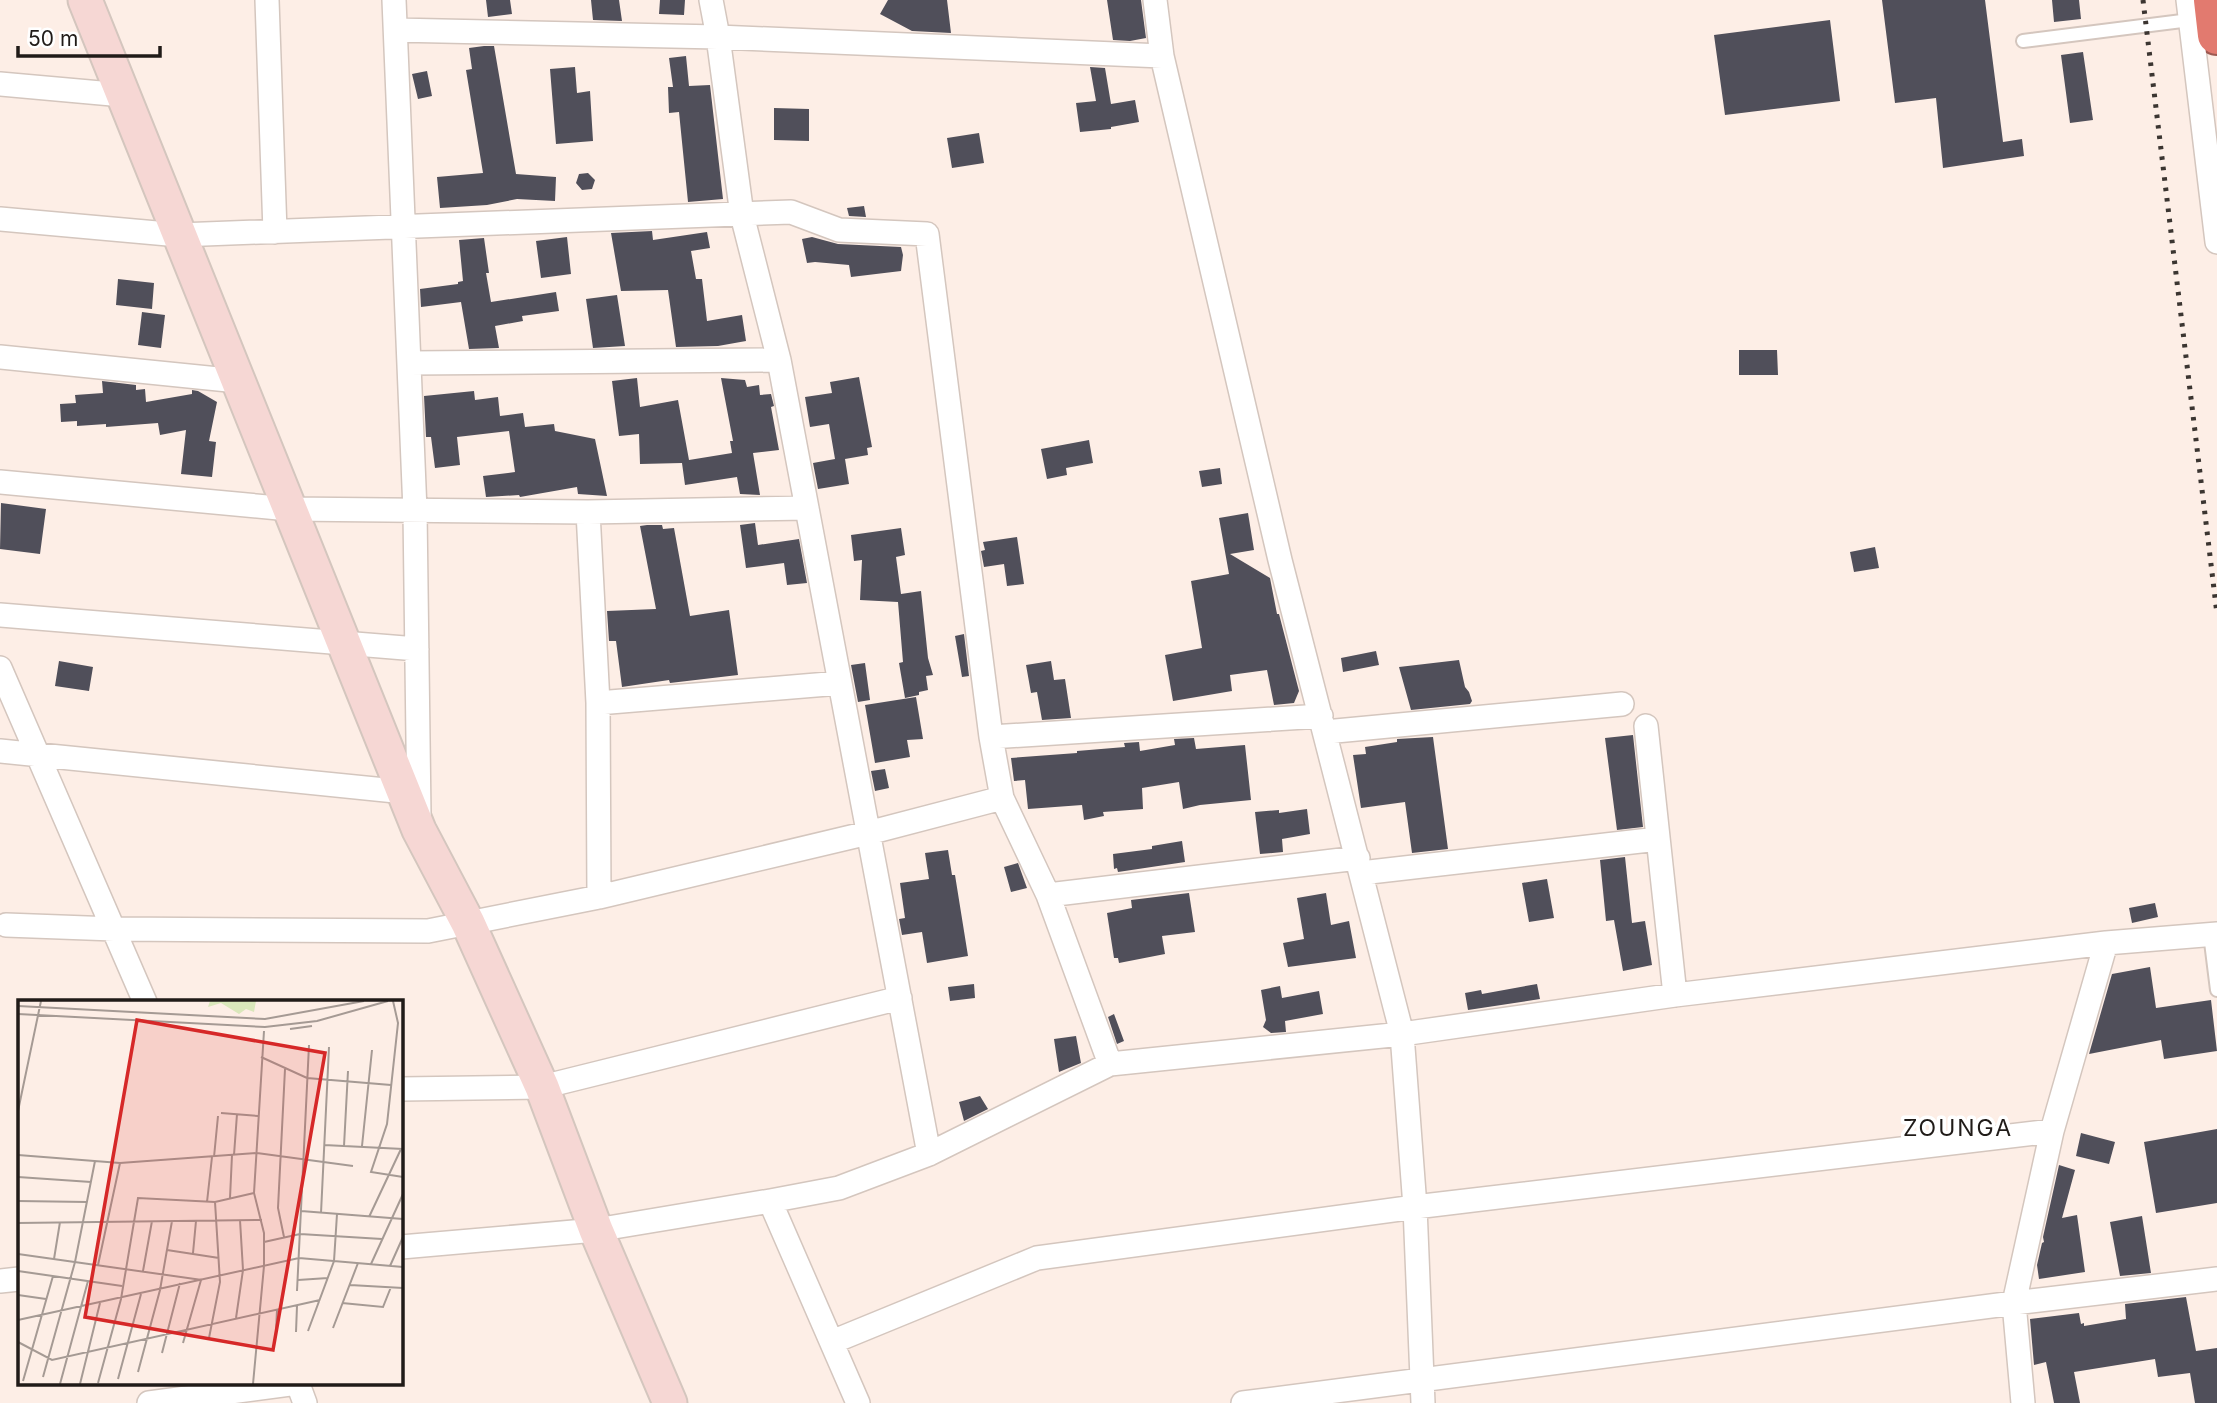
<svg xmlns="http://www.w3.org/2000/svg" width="2217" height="1403" viewBox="0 0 2217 1403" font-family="Inter,sans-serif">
<rect width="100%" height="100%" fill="#fdeee6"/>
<path fill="#504f5a" d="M486 0H510L512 14 488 17Z
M591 0H619L622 21 593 20Z
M660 0H685L684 15 659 14Z
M888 0H947L951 33 912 31 880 14Z
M1107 0H1141L1146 38 1130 41 1113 40Z
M1882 0H1985L2003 142 2022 139 2024 156 1943 168 1936 98 1895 103Z
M2052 0H2079L2081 19 2054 22Z
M1830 20 1840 101 1725 115 1714 35Z
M484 46H494L516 174 556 177 555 201 517 199 487 205 440 208 437 177 483 173 466 70 472 69 469 48Z
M2083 52 2093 120 2070 123 2061 55Z
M686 56 689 86 710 85 723 199 688 202 679 112 669 113 668 87H673L669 58Z
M575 67 577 93 590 91 593 141 556 144 550 69Z
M1090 67 1105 68 1111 104 1135 100 1139 122 1111 127V129L1080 132 1076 103 1096 101Z
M427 71 432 96 418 99 412 74Z
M774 108 809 109V141L774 140Z
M979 133 984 163 952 168 947 138Z
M588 173 595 180 592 189 582 190 576 183 579 174Z
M864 206 866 217 849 216 847 208Z
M652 231 653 240 707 232 710 248 691 251 696 279H702L707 321 742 315 746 341 718 346 676 347 668 290 621 291 611 233Z
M567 237 571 274 541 278 536 241Z
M812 237 838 244 901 247 903 255 901 271 851 277 849 265 815 262 807 263 802 239Z
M484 238 489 273H486L491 302 556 292 559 311 522 316 523 321 495 326 499 348 469 349 461 302 421 307 420 289 458 284V282L463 281 459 240Z
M118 279 154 283 152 309 116 305Z
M617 295 625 346 593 348 586 299Z
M142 312 165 315 161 348 138 345Z
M1739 350H1777L1778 375H1739Z
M859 377 872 447 867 448 868 455 845 459 849 484 818 489 813 463 835 459 829 424 810 427 805 397 832 393 830 382Z
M637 378 640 407 678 400 689 460 732 453 730 441H733L721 378 745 380 747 387 759 385 760 395 771 394 774 406 771 407 779 450 753 453 760 495 740 494 737 477 685 485 682 463 640 464 639 434 619 436 612 381Z
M102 381 136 385V390L145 389 146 402 192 394V390L198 391 217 402 209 441 216 442 212 477 181 474 186 430 160 435 158 423 106 427V424L77 426V421L61 422 60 404 76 403 75 395 103 393Z
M474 391 475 400 498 397 500 416 523 413 525 427 554 424 555 431 595 439 607 496 578 494 577 487 520 497 519 495 486 497 483 476 515 472 509 431 457 437 460 465 435 468 431 437H426L424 396Z
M1089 440 1093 463 1066 468 1067 475 1047 479 1041 449Z
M1220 468 1222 484 1202 487 1199 471Z
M1 503 46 509 40 554 0 549Z
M1248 513 1254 550 1230 554 1270 578 1277 614H1279L1299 691 1294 703 1274 705 1267 670 1230 675 1232 691 1173 701 1165 655 1202 648 1191 581 1229 574 1219 518Z
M755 523 758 545 799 539 807 583 787 585 784 563 746 568 740 525Z
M647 525H662L663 529 674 528 690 616 729 610 738 675 670 683 669 680 622 687 616 641H609L607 611 656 609 640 526Z
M901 528 905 555 896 557 901 594 921 591 928 658 933 675 926 676 928 690 919 692V695L905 698 899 663 903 662 898 602 860 600 862 560 854 561 851 535Z
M1017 537 1024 584 1007 586 1004 564 984 567 981 551 985 550 983 542Z
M1875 547 1879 568 1854 572 1850 552Z
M964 634 969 676 962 677 955 636Z
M1376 651 1379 665 1343 672 1341 658Z
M1459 660 1465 687 1469 692 1472 701 1470 704 1411 710 1399 667Z
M59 661 93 667 89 691 55 686Z
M1051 661 1054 680 1065 679 1071 718 1042 720 1037 692 1031 693 1026 665Z
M865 663 870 700 858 702 851 665Z
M916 697 923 739 907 740 910 757 875 763 865 705Z
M1633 735 1643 827 1617 830 1605 738Z
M1433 737 1448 849 1412 853 1405 802 1361 808 1353 755 1366 754 1365 747 1397 742V739Z
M1194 738 1196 749 1245 745 1251 800 1200 805 1183 809 1179 782 1142 788 1143 809 1103 812 1104 816 1084 820 1082 805 1028 809 1025 780 1014 781 1011 758 1077 753V751L1125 747 1124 743 1139 742 1140 751 1175 745 1174 739Z
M885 769 889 788 875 791 871 771Z
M1307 809 1310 834 1282 839 1283 852 1260 854 1255 812 1279 810V813Z
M1182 841 1185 862 1118 872 1117 868 1114 869 1113 854 1152 849V846Z
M948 850 952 875H955L968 956 927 963 922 932 902 935 899 919 905 918 900 883 929 879 925 853Z
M1625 857 1632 923 1645 921 1652 965 1623 971 1614 920 1606 921 1600 860Z
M1018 863 1027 888 1011 892 1004 867Z
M1547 879 1554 918 1529 922 1522 883Z
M1189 893 1195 932 1162 936 1165 954 1119 963 1118 958H1114L1107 913 1132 908 1131 900Z
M1326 893 1331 925 1349 921 1356 958 1288 967 1283 943 1304 939 1297 898Z
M2155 903 2158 917 2132 923 2129 908Z
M2150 967 2156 1008 2211 1000 2217 1051 2164 1059 2161 1040 2089 1054 2112 974Z
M974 984 975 998 950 1001 948 987Z
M1537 984 1540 999 1468 1010 1465 993 1481 990 1482 994Z
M1280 986 1282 998 1319 991 1323 1014 1285 1021 1286 1032 1271 1033 1263 1027 1266 1020 1261 990Z
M1114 1014 1124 1041 1117 1044 1108 1017Z
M1076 1036 1081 1063 1059 1072 1054 1039Z
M980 1096 988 1109 964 1121 959 1102Z
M2217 1129V1203L2156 1213 2144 1142Z
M2081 1133 2115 1142 2109 1164 2076 1156Z
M2059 1165 2075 1170 2062 1218 2077 1215 2085 1272 2039 1279 2037 1265 2042 1243 2044 1242 2043 1237Z
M2142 1216 2151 1273 2120 1276 2110 1222Z
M2186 1297 2196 1351 2217 1348V1403H2195L2190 1373 2158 1377 2155 1359 2074 1372 2080 1403H2054L2046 1362 2034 1365 2030 1319 2079 1313 2081 1324 2084 1323V1326L2126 1319 2125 1304Z"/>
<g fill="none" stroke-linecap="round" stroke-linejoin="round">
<g stroke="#d4c6be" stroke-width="16">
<path id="lane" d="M2023 41 2190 20
M2210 934 2217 990"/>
</g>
<g stroke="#d4c6be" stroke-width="26">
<path id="street" d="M267 0 275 232
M394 0 415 511 419 815
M711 0 718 37 742 215 779 360 929 1154
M1155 0 1162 56 1280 560 1402 1034 1415 1207 1423 1403
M2188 0 2217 242
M396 30 718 37 1162 56
M0 84 123 95
M0 219 179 235 791 212 839 230 927 234 991 737 1002 798 1048 895 1110 1064
M0 357 238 381
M409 363 779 360
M0 482 289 509 588 512 807 508
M588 512 598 703 599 897
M0 615 417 649
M0 668 145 1002
M598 703 840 683
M1646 726 1675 995
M1325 732 1622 704
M991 737 1321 716
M0 751 415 793
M1361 873 1658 839
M1048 895 1358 858
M6 925 114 929 428 931 599 897 868 833 1002 798
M401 1089 542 1087 900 998
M770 1201 858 1403
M401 1247 596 1230 770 1201 839 1188 929 1154 1110 1064 1402 1034 1675 995 2106 943 2217 934
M0 1281 19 1279
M832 1342 1037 1258 1415 1207 2052 1131
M298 1384 305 1403
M149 1403 290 1384
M1243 1403 2014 1303 2217 1279
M2023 1403 2014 1303 2052 1131 2106 943"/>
</g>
<g stroke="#d4c6be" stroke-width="37">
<path id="secondary" d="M85 0 419 830 468 923 542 1087 596 1230 670 1403"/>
</g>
<g stroke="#9e5951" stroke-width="42">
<path id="highway" d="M2213 0 2217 35"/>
</g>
<use href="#lane" stroke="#fff" stroke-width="12"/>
<use href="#street" stroke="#fff" stroke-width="23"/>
<use href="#secondary" stroke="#f6d7d4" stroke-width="33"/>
<use href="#highway" stroke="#e27a6f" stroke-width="38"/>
<path stroke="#3b3531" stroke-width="5" stroke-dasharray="3.5 7" stroke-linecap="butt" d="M2143 0 2217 614"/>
</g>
<g text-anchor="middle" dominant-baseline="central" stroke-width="7" stroke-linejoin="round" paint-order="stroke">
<g font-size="23" letter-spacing="2" fill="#201b18" stroke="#fff">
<text x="1958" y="1128">ZOUNGA</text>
</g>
</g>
<g transform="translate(18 1000)">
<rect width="385" height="385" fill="#fdeee6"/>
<path d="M192 1H238L236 12 228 9 221 14 203 3 190 7Z" fill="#dae7bb"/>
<path fill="none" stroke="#a59a94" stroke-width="2" d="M375 1 380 23 369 124 353 172 385 177M0 6 247 19 346 1M0 14 247 27 299 21 370 1M272 29 294 26M243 57 289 78 373 85M0 111 23 1M203 113 240 116M306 145 385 149M326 146 330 71M344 146 354 50M0 155 102 163 239 153 335 166M216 155 219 114M196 157 200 116M0 177 73 182M212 198 214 155M0 201 69 202M189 202 194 157M283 211 385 219M303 213 311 47M351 217 383 149M0 223 244 220M266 237 260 208 267 69M246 242 282 234 364 239M149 250 201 258M175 253 178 221M0 254 184 280M36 259 42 222M353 264 385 194M80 265 102 163M372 266 385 237M0 271 104 286M125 271 134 221M280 280 310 278M332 285 385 288M279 291 291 45M0 295 28 299M324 303 365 307 373 287M218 318 225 270 222 220M0 320 281 258 385 267M315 328 340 263M290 331 316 261 319 214M258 332 259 310M278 332 279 306M191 338 202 282 197 202M0 342 34 360 302 300M165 343 183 280M144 353 162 283M120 372 142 290 154 221M25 377 57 262 77 161M100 379 123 294M5 381 35 276M80 383 103 299 120 198 197 202 236 193M42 384 70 281M62 384 82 303M235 384 246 266V233L236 193 246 31"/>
<path fill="#d62828" fill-opacity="0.15" stroke="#d62828" stroke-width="3.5" d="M119 20 307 53 255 350 67 317Z"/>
<rect width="385" height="385" fill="none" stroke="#201b18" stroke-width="3.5"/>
</g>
<path d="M18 46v10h142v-10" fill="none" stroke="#201b18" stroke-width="3.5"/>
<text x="28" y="46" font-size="21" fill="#201b18" stroke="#ffffff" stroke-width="5" paint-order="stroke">50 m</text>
</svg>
